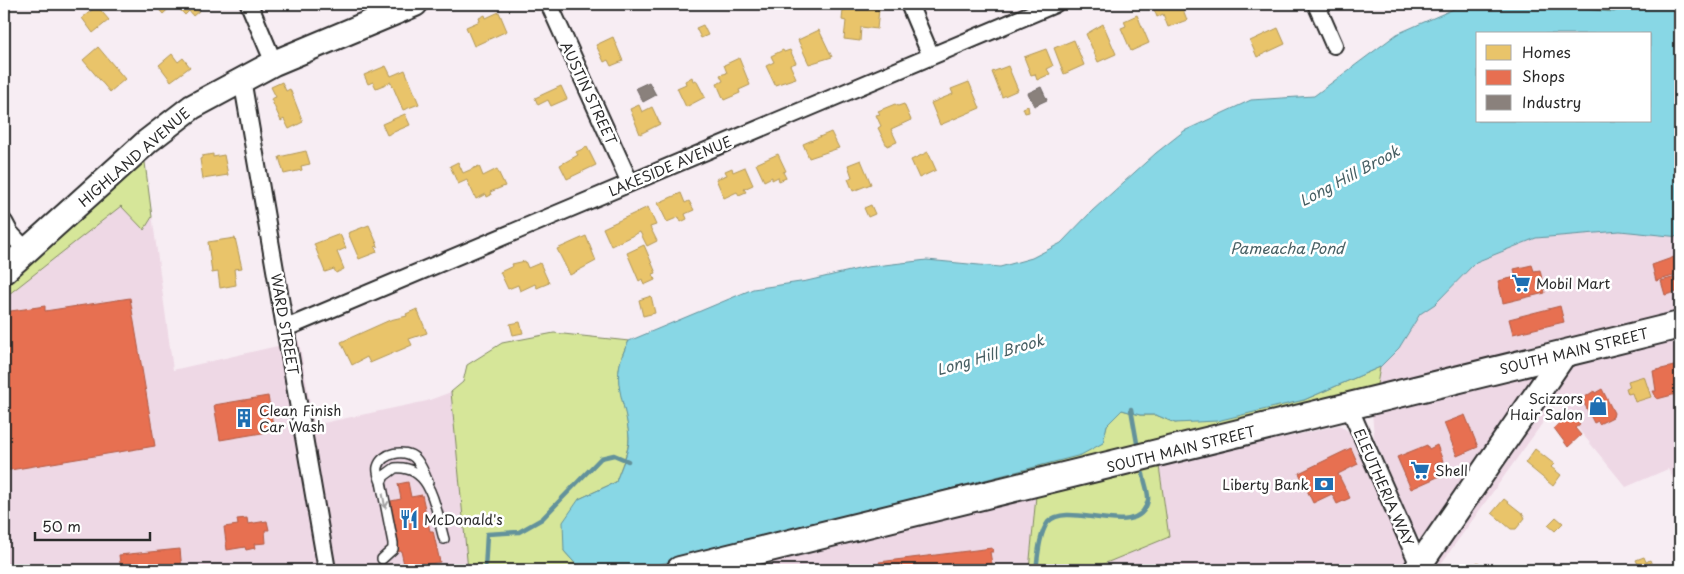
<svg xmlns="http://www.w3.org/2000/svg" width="1684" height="574" viewBox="0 0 1684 574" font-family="'Playpen Sans',sans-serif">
<rect width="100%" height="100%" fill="#f7edf3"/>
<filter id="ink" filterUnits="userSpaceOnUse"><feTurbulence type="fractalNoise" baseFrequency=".02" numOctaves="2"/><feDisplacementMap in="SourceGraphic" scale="10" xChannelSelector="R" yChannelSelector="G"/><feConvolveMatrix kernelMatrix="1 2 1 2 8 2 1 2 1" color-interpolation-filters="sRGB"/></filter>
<g filter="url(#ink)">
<path fill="#eed8e5" d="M144 155 173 370 299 341 314 425 427 401 451 392 468 570H4V283Z
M1620 231 1680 237V486L1678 487 1668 469 1626 487 1557 403 1440 565 1422 540 1414 533 1374 437 1372 412 1380 367 1399 348 1420 314 1435 304 1476 262 1536 238Z
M1340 425 1358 439 1409 558 1405 570H1089L1169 537 1159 466Z
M1036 496 1029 570H728L1014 501Z"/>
<path fill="#d6e699" stroke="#808862" d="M1565 4H1631L1614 12 1574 8Z
M144 155 152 217 144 230 121 206 4 298V283Z
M554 333 629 341C607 380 627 398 629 438 629 451 620 469 616 482L579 499 564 551 581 570H468L451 392 463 382 467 365 502 343Z
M1380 367 1376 390 750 541 1102 443 1107 425 1122 410 1140 415H1156L1175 423 1304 400Z
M1159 466 1169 537 1089 570H1029L1036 496Z"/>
<path fill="#88d7e5" stroke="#63929b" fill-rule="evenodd" d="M1465 4H1565L1574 8 1614 12 1631 4H1680V237L1620 231 1536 238 1476 262 1435 304 1420 314 1399 348 1380 367 1304 400 1217 421 1175 423 1156 415H1140L1122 410 1107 425 1103 443 1081 455 637 570H581L564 551 563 522 579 499 616 482C620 469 630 451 629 437 626 398 607 380 629 341L753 289 807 281 867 267 927 260 1000 267 1032 258 1061 243 1092 211 1156 153 1184 131 1251 100 1314 96 1397 34ZM1478 34H1650V121H1478Z"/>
<path fill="#e9c46a" stroke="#b09657" d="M154 4H174L163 14Z
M175 4H198L195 6 199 11 193 16 189 11 185 15Z
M1152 4H1181L1187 20 1168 27 1163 14 1157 17Z
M97 6 109 20 93 33 82 18Z
M848 6 879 9 877 29 861 27 860 41 844 39 846 21 842 20 843 10H847Z
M499 12 507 31 474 46 466 27 480 21 479 18 485 15 486 18Z
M1137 15 1149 43 1131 51 1121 28 1126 26 1124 21Z
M1103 24 1116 54 1098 62 1086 34Z
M703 25 708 35 701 38 696 28Z
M1278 28 1285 44 1257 57 1250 41Z
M819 30 832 57 809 64 798 40Z
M4 34 8 49 4 50Z
M613 37 623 61 611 66 608 60 604 62 596 45Z
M1074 40 1084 65 1064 74 1054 48Z
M98 47 125 79 110 92 83 60Z
M1046 49 1053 66 1047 69 1050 74 1037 80 1035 74 1031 75 1024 57Z
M783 50 784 52 790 50 796 63 790 65 796 78 775 85 766 66 774 62 771 56Z
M172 54 178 62 183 58 190 67 171 81 159 65Z
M739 58 750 85 739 90 740 93 724 100 717 84 723 81 720 75 727 73 724 65Z
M386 66 391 76 405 70 419 104 403 110 391 82 376 88 373 82 368 84 364 75Z
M1008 66 1018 90 1002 97 992 72Z
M692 77 693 81 696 80 705 97 686 107 677 88 686 84 685 81Z
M282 82 286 91 290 89 303 122 289 129 284 119 281 121 271 99 276 97 271 87Z
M969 82 980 108 940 125 931 103 953 94 951 89Z
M561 86 567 99 551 106 548 100 538 105 535 98Z
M895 104 898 106 904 104 911 120 891 129 897 142 887 146 878 128 881 126 876 115 880 114 878 111Z
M639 105 642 112 652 107 660 124 640 134 630 109Z
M1028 106 1029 112 1025 113 1023 108Z
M405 114 410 125 387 135 382 124Z
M831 132 839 148 809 158 803 144Z
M587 147 596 165 567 179 560 165 578 155 576 152Z
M306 151 310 164 301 166 302 170 284 174 279 157Z
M928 152 936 170 919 178 911 160Z
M213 154V157L224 155 228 175 203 179 200 159 202 158V156Z
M778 154 786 171 783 172 786 178 779 181 778 177 772 180V177L764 181 756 164Z
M861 160 871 184 853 191 848 179 852 177 848 165Z
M458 162 463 173 479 166 483 176 497 169 505 186 490 192 491 195 487 197 486 194 476 199 467 180 458 184 450 166Z
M745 167 753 185 744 189 746 192 739 195 737 192 724 198 716 179 727 175 725 171 732 168 733 172Z
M681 193 685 203 689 201 694 210 685 214 687 219 681 222 679 217 667 222 658 203Z
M871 205 875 214 868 217 864 208Z
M648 207 656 225 650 227 657 241 647 246 640 232 611 246 603 228Z
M369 225 378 246 375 247 377 252 359 259 348 233Z
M340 234 346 248 337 252 344 269 336 273 334 269 325 272 314 244Z
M586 236 596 261 570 275 557 249Z
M235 238 242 268 234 269 236 285 220 288 218 272 212 273 208 242Z
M644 245 656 273 653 274 655 280 644 285 642 279 639 281 627 253Z
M525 261 528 268 540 263 549 283 537 288 535 284 520 291 518 285 508 289 500 272 513 266 512 264Z
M651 296 655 313 643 316 639 300Z
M417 309 427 333 409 339 412 345 370 363 367 357 352 365 341 342 390 320 407 316 406 314Z
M520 322 523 333 513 335 510 324Z
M1644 376 1651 397 1635 402 1632 393 1628 394 1626 388 1630 387 1628 381Z
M1535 449 1554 464 1551 467 1561 475 1553 486 1525 463Z
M1504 499 1523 514 1525 518 1516 529H1511L1492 513Z
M1556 517 1563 523 1555 531 1548 525Z
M1644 557 1646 562 1650 560 1654 570H1637L1635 567 1639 566 1636 560Z
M1478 562 1485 570H1467Z"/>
<path fill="#e76f51" stroke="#af5b46" d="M1680 255V274L1656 281 1652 265Z
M1532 265 1534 271 1540 270 1545 293 1503 303 1498 281 1516 277 1514 269Z
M1680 276V291L1665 295 1661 281Z
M130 298 155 446 4 471V312L45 306V311Z
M1560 306 1564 322 1513 334 1509 319Z
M1678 365 1680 372V393L1657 399 1653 391H1656L1653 371Z
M1602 389 1614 413 1613 417 1599 424 1598 421 1594 423 1582 399 1594 391 1595 393Z
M268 396 274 431 220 440 214 405Z
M1570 413 1580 424 1575 428 1581 435 1568 447 1554 428Z
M1465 415 1478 447 1457 456 1444 423Z
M1427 445 1429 449 1437 445 1443 461 1435 464 1440 476 1411 489 1397 457Z
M1351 448 1358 464 1338 474 1350 498 1337 504 1332 494 1313 503 1299 473Z
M408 482 411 497 422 495 430 531H433L440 562 405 569 401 551 397 552 388 507 392 506 391 501 401 499 398 484Z
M247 518 248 524 267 521 269 530H265L266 543 254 544 255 548 246 550 245 547 227 550 224 527 238 525 237 519Z
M992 548 993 552H990L993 570H853V567L880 564 879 562Z
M180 549 182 570H121L119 555Z"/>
<path fill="#8a817c" stroke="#6e6764" d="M649 82 656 95 643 102 636 88Z
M1041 87 1047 100 1034 106 1028 93Z"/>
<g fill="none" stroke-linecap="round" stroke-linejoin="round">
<path stroke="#63929b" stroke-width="4.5" d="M1131 409 1137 443
M485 570 487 534 519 532 542 519 601 458 614 455 628 461
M1036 570C1038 556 1039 534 1048 522 1068 499 1140 543 1148 500 1149 493 1144 481 1143 474"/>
<g stroke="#2b2b2b" stroke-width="12">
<path id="lane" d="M381 482C379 477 377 471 378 467 382 452 405 449 415 458 422 465 424 474 428 482
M382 559 393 549V543L381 482 384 476 395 468C433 465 436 512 444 539"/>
</g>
<g stroke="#2b2b2b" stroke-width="20">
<path id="street" d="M249 4 274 63
M549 4 630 183
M909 4 931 56
M1316 4 1334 45
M242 79 327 570
M4 222 10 233 27 251
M286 328 1055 4
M1349 407 1421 570"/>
</g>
<g stroke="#2b2b2b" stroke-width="28">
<path id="secondary" d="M4 271 148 141 192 107 274 63 415 4
M1416 570 1565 353"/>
</g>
<g stroke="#2b2b2b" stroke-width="30">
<path id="primary" d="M680 570 1680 325"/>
</g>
<use href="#lane" stroke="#fff" stroke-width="9"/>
<use href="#street" stroke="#fff" stroke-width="16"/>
<use href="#secondary" stroke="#fff" stroke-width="24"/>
<use href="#primary" stroke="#fff" stroke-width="26"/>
</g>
<defs><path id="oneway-shaft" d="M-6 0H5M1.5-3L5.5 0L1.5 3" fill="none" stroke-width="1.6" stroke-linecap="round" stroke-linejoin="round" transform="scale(1.25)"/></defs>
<use stroke="#a0a0a0" href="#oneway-shaft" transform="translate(384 501) rotate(79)"/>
</g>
<defs>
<g id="supermarket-bare" transform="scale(1.5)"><path d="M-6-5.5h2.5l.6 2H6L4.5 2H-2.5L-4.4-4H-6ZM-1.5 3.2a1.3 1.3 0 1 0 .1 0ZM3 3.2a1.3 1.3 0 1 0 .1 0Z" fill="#1f6fb2" stroke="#fff" stroke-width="2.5" paint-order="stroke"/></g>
<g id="shop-bare" transform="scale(1.5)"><path d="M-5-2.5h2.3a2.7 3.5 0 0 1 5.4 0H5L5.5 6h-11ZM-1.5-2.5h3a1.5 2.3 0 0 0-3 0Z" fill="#1f6fb2" stroke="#fff" stroke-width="2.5" paint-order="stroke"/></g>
<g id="building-bare" transform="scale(1.5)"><path d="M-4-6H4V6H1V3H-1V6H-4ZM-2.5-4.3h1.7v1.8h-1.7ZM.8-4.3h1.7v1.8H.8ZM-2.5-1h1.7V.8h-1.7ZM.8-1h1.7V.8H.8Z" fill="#1f6fb2" stroke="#fff" stroke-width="2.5" paint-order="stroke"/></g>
<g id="bank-bare" transform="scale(1.5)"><path d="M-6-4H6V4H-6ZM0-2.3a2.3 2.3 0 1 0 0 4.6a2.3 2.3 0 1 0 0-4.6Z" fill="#1f6fb2" stroke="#fff" stroke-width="2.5" paint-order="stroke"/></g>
<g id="restaurant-bare" transform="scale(1.5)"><path d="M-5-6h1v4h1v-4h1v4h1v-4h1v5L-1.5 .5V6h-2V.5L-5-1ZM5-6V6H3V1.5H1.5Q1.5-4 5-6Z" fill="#1f6fb2" stroke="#fff" stroke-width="2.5" paint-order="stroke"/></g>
</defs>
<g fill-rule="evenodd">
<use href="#supermarket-bare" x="1521" y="283"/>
<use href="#shop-bare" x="1598" y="406"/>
<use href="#building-bare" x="244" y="418"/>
<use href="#supermarket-bare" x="1420" y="470"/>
<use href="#bank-bare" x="1324" y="484"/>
<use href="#restaurant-bare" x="409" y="519"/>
</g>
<g text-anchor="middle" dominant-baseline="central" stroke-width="5" stroke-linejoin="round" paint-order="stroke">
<g font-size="14" fill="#2b2b2b" stroke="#fff">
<text transform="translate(589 93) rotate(65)">AUSTIN STREET</text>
<text transform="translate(134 157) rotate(-41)">HIGHLAND AVENUE</text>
<text transform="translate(670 166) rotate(-23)">LAKESIDE AVENUE</text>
<text transform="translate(285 324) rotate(80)">WARD STREET</text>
<text transform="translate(1574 351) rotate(-14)">SOUTH MAIN STREET</text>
<text transform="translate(1181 449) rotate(-14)">SOUTH MAIN STREET</text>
<text transform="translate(1384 487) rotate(66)">ELEUTHERIA WAY</text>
</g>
<g font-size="14" fill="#2b2b2b" stroke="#fff" text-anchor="start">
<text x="1536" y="283">Mobil Mart</text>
<text x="1583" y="398" text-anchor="end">Scizzors<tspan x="1583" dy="16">Hair Salon</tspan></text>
<text x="259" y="410">Clean Finish<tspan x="259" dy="16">Car Wash</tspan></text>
<text x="1435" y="470">Shell</text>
<text x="1309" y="484" text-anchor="end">Liberty Bank</text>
<text x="424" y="519">McDonald's</text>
</g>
<g font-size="15" font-style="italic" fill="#475f63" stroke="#fff">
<text transform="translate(1349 175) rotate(-28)">Long Hill Brook</text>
<text x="1287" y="247">Pameacha Pond</text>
<text transform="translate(990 354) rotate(-16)">Long Hill Brook</text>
</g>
</g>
<rect width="1684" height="574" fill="none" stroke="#fff" stroke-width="20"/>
<rect x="10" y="10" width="1664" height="554" fill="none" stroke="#2b2b2b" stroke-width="2" filter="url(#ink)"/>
<rect x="1476" y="32" width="175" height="90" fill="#ffffff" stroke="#aaaaaa"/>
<rect x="1486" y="45" width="25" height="15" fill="#e9c46a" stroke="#aaaaaa"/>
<text x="1522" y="58" font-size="15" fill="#2b2b2b">Homes</text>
<rect x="1486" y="70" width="25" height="15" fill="#e76f51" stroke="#aaaaaa"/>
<text x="1522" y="82" font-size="15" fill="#2b2b2b">Shops</text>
<rect x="1486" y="95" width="25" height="15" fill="#8a817c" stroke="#aaaaaa"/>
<text x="1522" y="108" font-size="15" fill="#2b2b2b">Industry</text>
<path d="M35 532v8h115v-8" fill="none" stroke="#2b2b2b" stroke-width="2.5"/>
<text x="42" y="532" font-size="15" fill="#2b2b2b" stroke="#ffffff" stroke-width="4" paint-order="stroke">50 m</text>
</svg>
